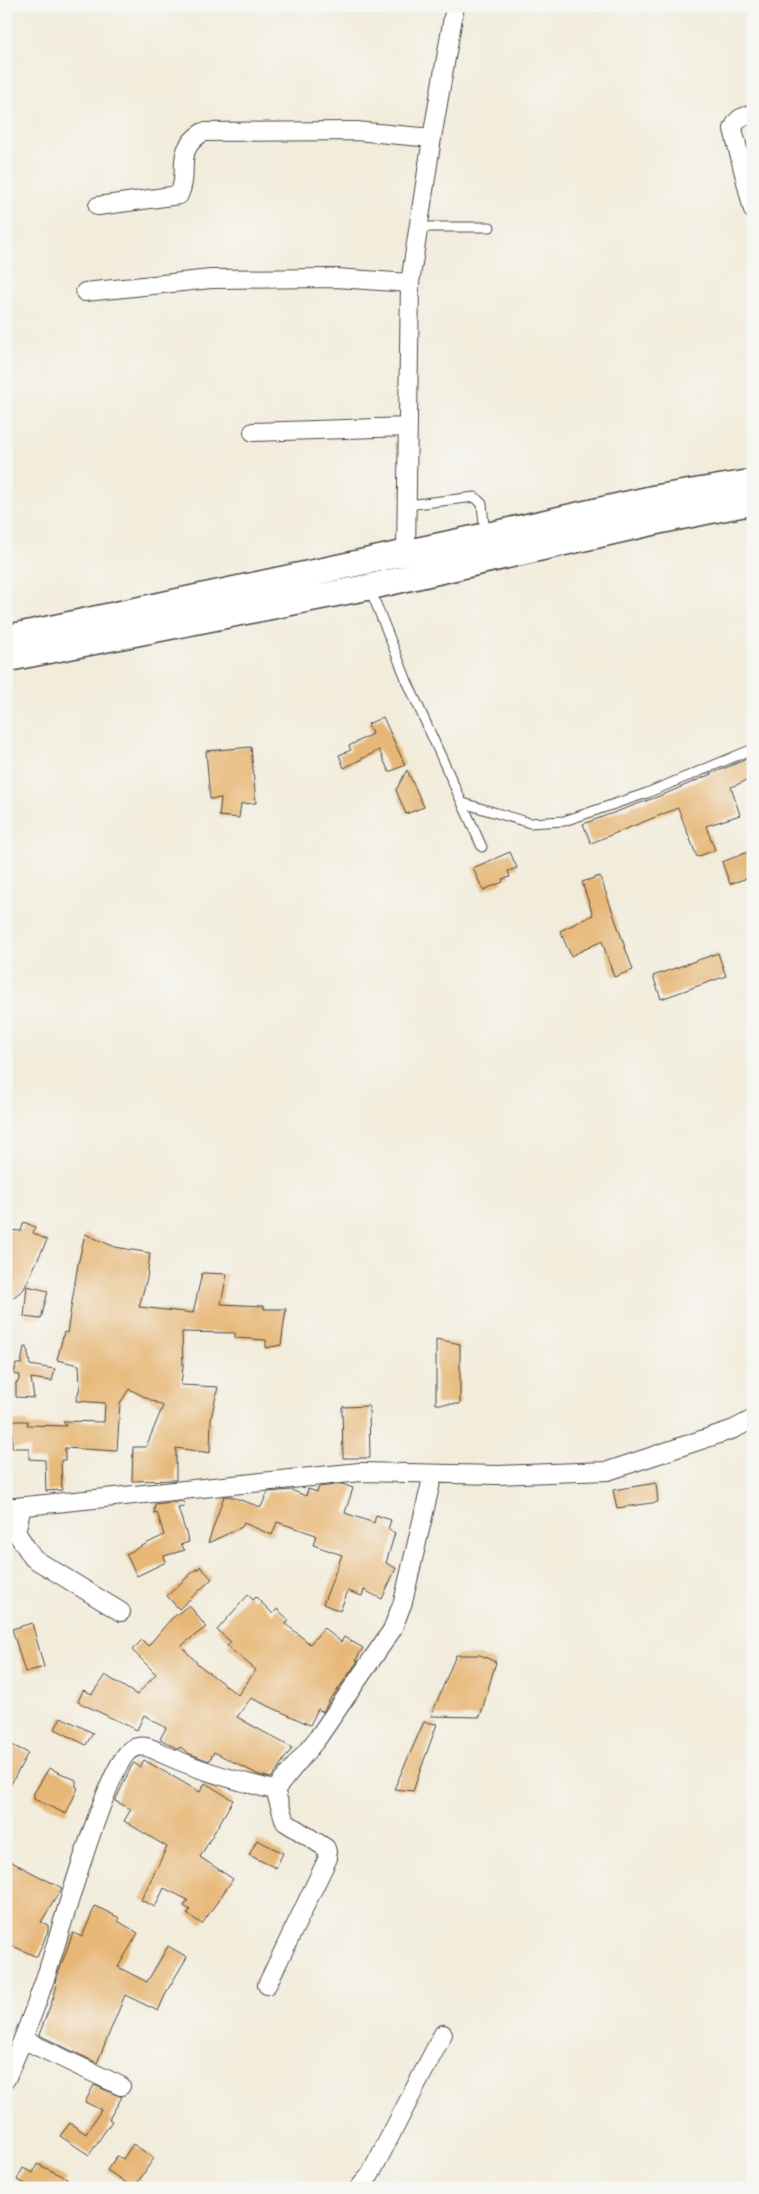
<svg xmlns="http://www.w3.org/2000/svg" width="759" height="2194" viewBox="0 0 759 2194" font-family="'Patrick Hand',sans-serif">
<rect width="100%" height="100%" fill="#f6f6f2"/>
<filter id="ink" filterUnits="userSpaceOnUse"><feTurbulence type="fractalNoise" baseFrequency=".02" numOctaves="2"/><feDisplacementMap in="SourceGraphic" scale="10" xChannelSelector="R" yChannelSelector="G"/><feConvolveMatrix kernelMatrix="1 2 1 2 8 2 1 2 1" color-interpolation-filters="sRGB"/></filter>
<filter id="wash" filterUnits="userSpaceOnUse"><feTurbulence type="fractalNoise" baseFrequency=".0096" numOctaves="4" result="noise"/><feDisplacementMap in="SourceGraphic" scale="20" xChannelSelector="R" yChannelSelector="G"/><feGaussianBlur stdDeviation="1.12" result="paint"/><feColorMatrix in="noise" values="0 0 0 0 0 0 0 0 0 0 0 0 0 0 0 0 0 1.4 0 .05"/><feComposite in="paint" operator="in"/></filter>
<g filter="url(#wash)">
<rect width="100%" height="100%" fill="#f2ecdb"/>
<g id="blocks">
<path fill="#e7b777" d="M383 717 405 765 389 772 379 750 344 768 339 755 351 750 349 746 372 734 368 724Z
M251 747 256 803 241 804 239 818 219 816 221 798 210 799 206 751Z
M753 756V778L731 787 740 815 706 826 715 850 697 857 678 808 591 843 583 824 665 794Z
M407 770 424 807 406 814 396 790Z
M753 850V876L730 884 722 862Z
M510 852 517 868 508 871 510 877 502 879 503 882 483 890 473 868Z
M600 876 633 970 614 977 602 941 571 956 560 931 593 915 582 882Z
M718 953 726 976 661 999 653 976Z
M24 1222 35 1227 33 1233 47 1240 24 1289 6 1303V1230L21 1231Z
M85 1234 115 1247 150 1253 147 1278 139 1307 193 1313 202 1273 227 1274 221 1304 264 1306V1309H286L281 1345 266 1348V1340L235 1338V1333L182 1332 183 1367 181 1385 218 1387 211 1418 210 1453 176 1448V1480L132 1481 133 1447H146L163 1406 129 1389 120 1403 117 1451 65 1448V1460H61L62 1490 46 1491 45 1460 29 1459V1448H12V1421H28L27 1425 66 1426 63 1421 104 1422 105 1403 76 1401 80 1387 79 1365 57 1360 64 1332 67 1333 78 1264Z
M27 1286 48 1291 41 1319 24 1317Z
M436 1339 460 1344V1404H436Z
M24 1347H27L30 1365 55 1369 52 1381 31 1378 34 1398 16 1397V1382H18L20 1375 14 1374 16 1364H21Z
M369 1406 370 1458H343L342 1407Z
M656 1483 658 1502 617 1508 613 1490Z
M342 1484 353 1488 345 1513 374 1523 376 1515 391 1520 388 1529 395 1533 386 1563 396 1568 382 1599 364 1590 362 1596 348 1591 340 1611 323 1604 342 1555 313 1545 316 1535 277 1522 272 1535 244 1523 242 1527 208 1543 224 1496H229L261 1507 268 1492 291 1490 306 1496 308 1489 317 1492 319 1487Z
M183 1501 184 1507 178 1508 189 1542 180 1545 185 1550 164 1556 166 1562 137 1576 126 1554 164 1535 157 1512 154 1513 155 1504Z
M200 1566 212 1579 179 1609 167 1596 197 1568 198 1571Z
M248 1595 253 1600 256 1597 273 1614 277 1609 289 1620 286 1624 310 1644 324 1628 341 1642 344 1637 363 1648 356 1660 358 1661 333 1696H332L323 1712 318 1709 310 1725 251 1698 237 1717 292 1748 271 1778 259 1775 214 1752 209 1761 190 1754 180 1747 178 1749 160 1739 166 1728 144 1715 137 1730 78 1702 83 1690 92 1694 105 1675 137 1695 156 1674 132 1650 142 1640 148 1646 171 1619 189 1605 206 1627 181 1646 199 1665 238 1695 256 1670 227 1646 231 1642 217 1630Z
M32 1623 44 1667 25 1672 12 1629Z
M456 1655H480L496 1662 480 1717 431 1716Z
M61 1717 93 1733 86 1745 55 1729Z
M424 1722 437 1724 413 1791 394 1789Z
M6 1742 28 1753 6 1793Z
M144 1760 200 1792 205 1783 233 1800 200 1857 233 1879 202 1924 187 1914 190 1910 184 1906 188 1900 164 1888 155 1907 141 1900 167 1847 124 1821 131 1809 115 1801 131 1767 134 1763 140 1767Z
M49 1768 76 1780V1787L78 1788 66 1814 34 1799V1793Z
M257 1840 283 1853 276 1868 249 1855Z
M6 1859 62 1888 41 1922 48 1925V1931L37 1957 6 1943Z
M95 1906 120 1918 118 1921 138 1933 118 1967 147 1982 168 1946 187 1957 167 1991 158 2011 125 1995 97 2063 39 2035 54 1996 57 1984 55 1982 73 1933 82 1937Z
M94 2085 122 2097 109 2119 112 2121 89 2155 60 2136 70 2123 86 2134 101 2110 85 2102Z
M133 2144 154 2158 134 2188 107 2170 117 2156 123 2159Z
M37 2164 67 2178 63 2188H34L17 2180 23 2168 33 2173Z"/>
</g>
</g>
<g filter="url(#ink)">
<use href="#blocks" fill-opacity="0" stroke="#494845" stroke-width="1"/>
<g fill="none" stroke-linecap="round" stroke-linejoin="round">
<g stroke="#494845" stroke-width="11">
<path id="lane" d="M419 227H490
M407 505 475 497 482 504 485 534
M370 589 407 681 482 847
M463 803 530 823 564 821 647 793 753 749"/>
</g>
<g stroke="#494845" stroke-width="20">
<path id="street" d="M753 114C741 117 737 118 733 129L753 210
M98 206 179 195C191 170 172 152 203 132L356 131 432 138
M85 292 211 279 336 278 410 283
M253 432 408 427
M406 552 410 283 432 138 455 6
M22 1507 16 1532 33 1558 121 1612
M6 1508 360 1472 498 1475 608 1471 734 1429 753 1419
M275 1790 317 1739 392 1630 403 1602 433 1474
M24 2040 121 2086
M6 2079C22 2043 36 2007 48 1970 59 1936 108 1761 132 1749 143 1743 153 1749 163 1754 200 1771 236 1781 275 1790L285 1822 326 1848 328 1858 267 1985
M359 2188 370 2175 443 2034"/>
</g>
<g stroke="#494845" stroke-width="28">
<path id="secondary" d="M6 638 485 536 655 498 753 482
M6 659 369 587 659 521 753 502"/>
</g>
<use href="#lane" stroke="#fff" stroke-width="9"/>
<use href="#street" stroke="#fff" stroke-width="18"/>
<use href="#secondary" stroke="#fff" stroke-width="25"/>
</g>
</g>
<rect width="759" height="2194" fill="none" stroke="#f6f6f2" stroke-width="25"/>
</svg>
